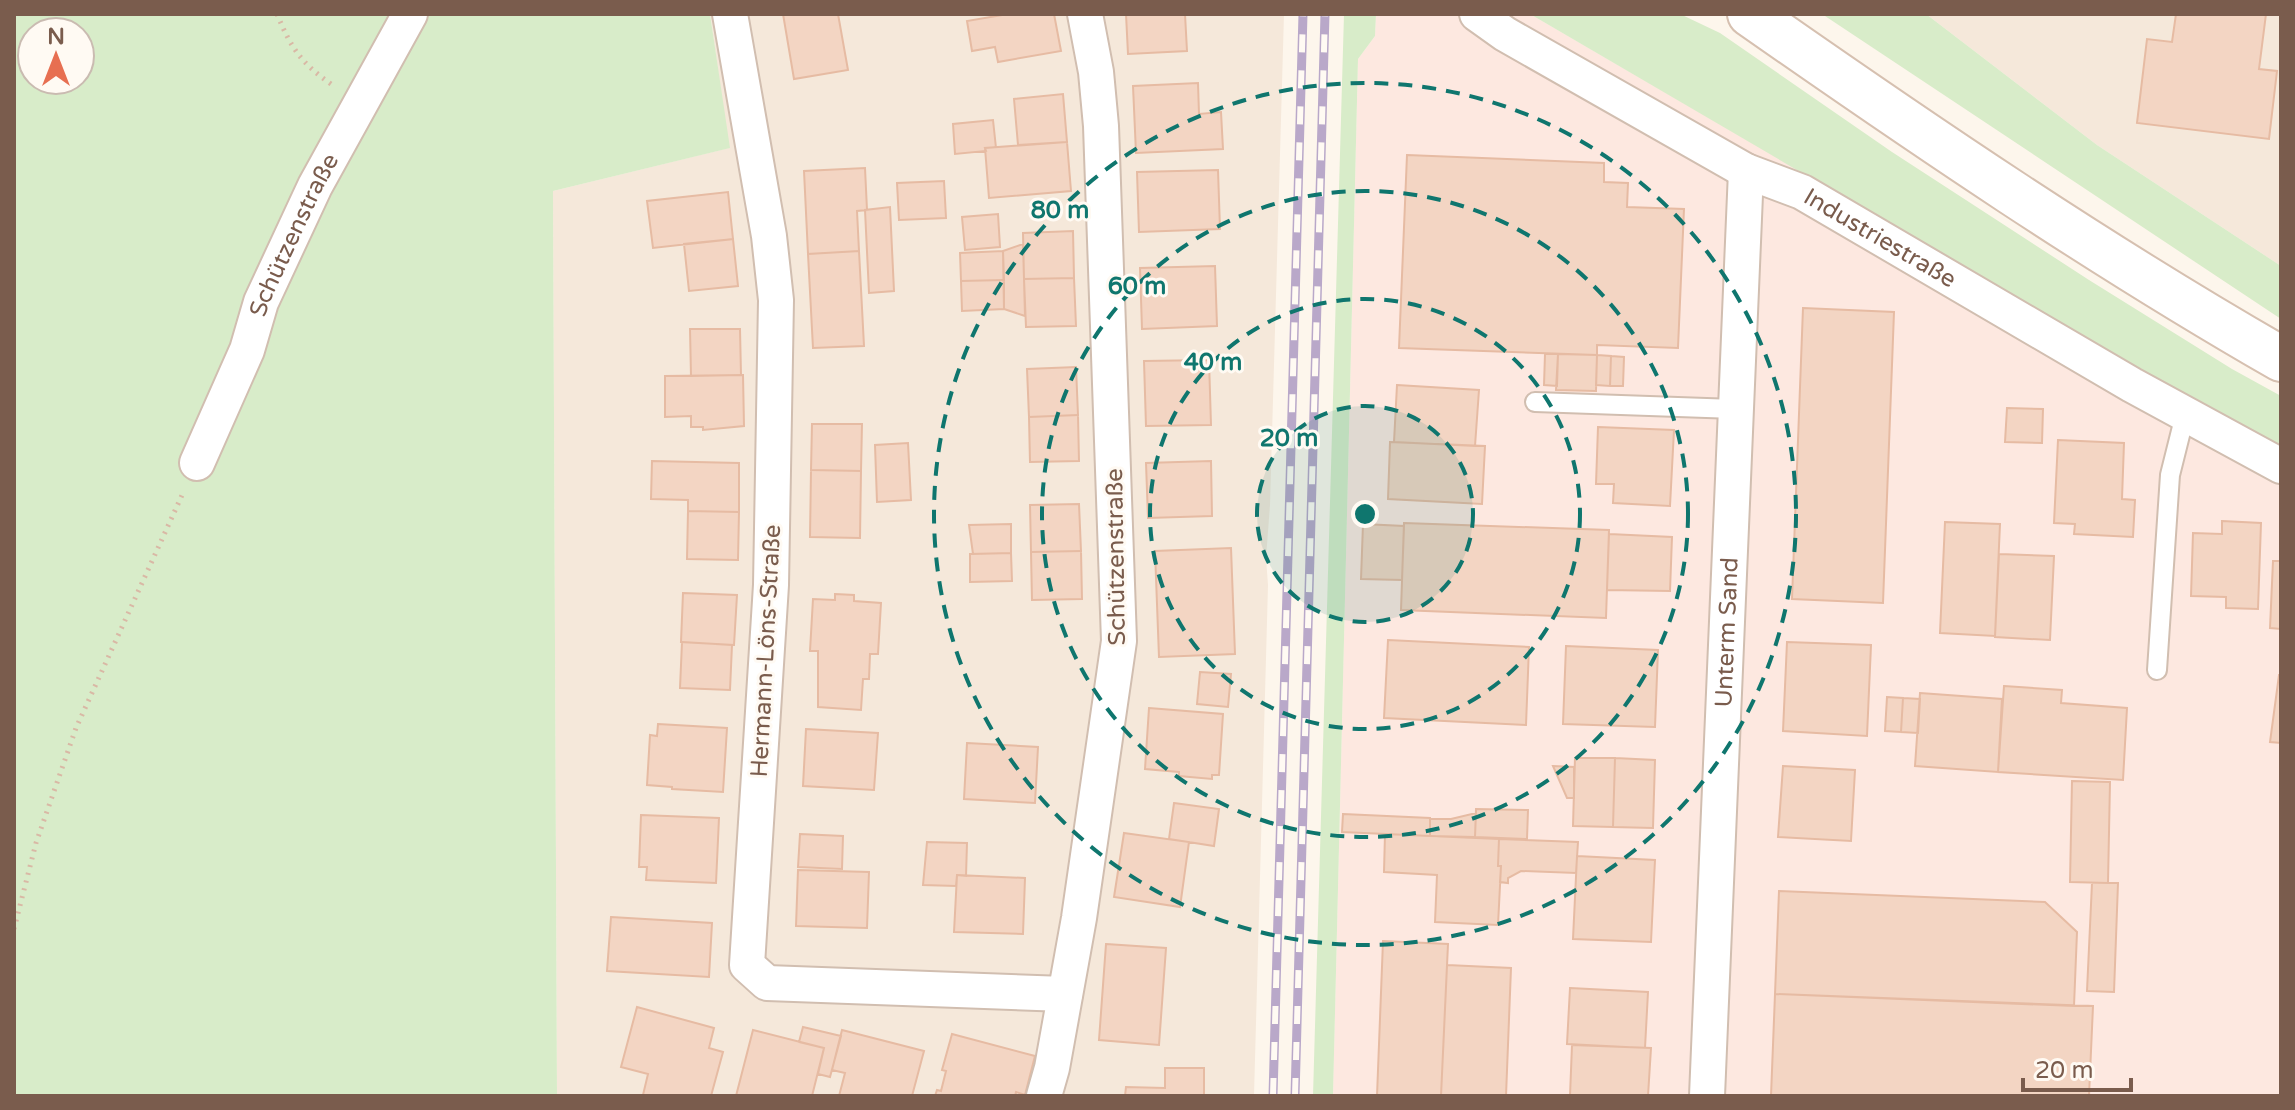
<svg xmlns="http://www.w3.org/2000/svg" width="2295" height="1110" viewBox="0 0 2295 1110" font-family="'Varela Round',sans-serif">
<rect width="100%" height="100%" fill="#fdf6ec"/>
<path fill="#f5e8da" d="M710 14H1284L1270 505 1266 558 1268 585 1254 1096H557L553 191 729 148Z
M1926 14H2281V266L2097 145Z"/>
<path fill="#fde8e0" d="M1376 14H1530L2281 450V1096H1333L1358 59 1375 36Z"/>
<path fill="#d8ecc9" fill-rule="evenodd" d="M14 14H710L730 148 553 191 557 1096H14ZM32 32H80V80H32Z
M1344 14H1376L1375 36 1358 59 1333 1096H1313Z
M1530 14H1680L1720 33 1892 152 2089 280 2232 369 2281 396V450L2235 426Z
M1822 14H1926L2097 145 2281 266V319Z"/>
<path fill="#f3d5c3" stroke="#e6bba3" stroke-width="2" d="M783 14H838L848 70 794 79Z
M1054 14 1061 51 998 62 995 47 972 51 967 21 1008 14Z
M1126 14H1185L1187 51 1128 54Z
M2176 14H2266L2259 69 2277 71 2269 139 2137 123 2147 39 2172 42Z
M1198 83 1199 114 1221 112 1223 149 1136 153 1133 86Z
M1063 94 1067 142 1018 145 1014 99Z
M993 120 996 148H985L986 151 955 154 953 124Z
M1067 142 1071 191 989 198 985 148Z
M1407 155 1604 163V182L1628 183 1627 207 1684 209 1678 348 1597 345V355L1399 348Z
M865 168 867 210 857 211 859 251 808 254 804 171Z
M1218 170 1220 229 1139 232 1137 172Z
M944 181 946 218 899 220 897 183Z
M728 192 733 239 653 248 647 201Z
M890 207 894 291 869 293 865 210Z
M998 214 1000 247 965 250 962 217Z
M1073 231 1074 278 1024 279 1023 233Z
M733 239 738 286 689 291 684 244Z
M1023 244 1024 279 1025 316 1004 309 1003 251Z
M859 251 864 346 813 348 808 254Z
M1003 251 1004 280 961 281 960 253Z
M1215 266 1217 326 1142 329 1140 268Z
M1074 278 1076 326 1026 327 1024 279Z
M1004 280V309L962 311 961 281Z
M1803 308 1894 312 1883 603 1792 599Z
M690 329H740L741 375 691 376Z
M1545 354H1558L1557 386 1544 385Z
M1558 354 1597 355 1596 391 1556 390Z
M1597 355 1611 356 1610 386 1596 385Z
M1611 356 1624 357 1623 386H1610Z
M1209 360 1211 425 1146 426 1144 361Z
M1076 367 1078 415 1029 417 1027 369Z
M743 375 744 426 703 430V427H691V416L665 417V376Z
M1397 385 1479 390 1475 446 1394 442Z
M2007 408 2043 409 2042 443 2005 442Z
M1078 415 1079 461 1030 462 1029 417Z
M812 424H862L861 471 811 470Z
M1598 427 1674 430 1670 506 1613 503 1614 484H1596Z
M2058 440 2124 443 2122 499 2135 500 2133 537 2074 534 2075 524 2054 523Z
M1390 442 1485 446 1482 504 1388 499Z
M908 443 911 500 877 502 875 445Z
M652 461 739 463V512L688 511V500L651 499Z
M1211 461 1212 516 1148 518 1146 463Z
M811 470 861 471 860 538 810 537Z
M1079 504 1081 551 1031 552 1030 505Z
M688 511 739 512 738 560 687 559Z
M2222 521 2261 523 2258 609 2226 608V597L2191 596 2193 533 2222 534Z
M1945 522 2000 524 1995 636 1940 633Z
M1404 523 1609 530 1606 618 1401 610Z
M1011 524V553L973 554 969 525Z
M1363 524 1404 526 1402 580 1361 579Z
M1609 534 1672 537 1670 591 1607 590Z
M1231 548 1235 654 1159 657 1155 551Z
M1081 551 1082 599 1032 600 1031 552Z
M1011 553 1012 581 970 582V554Z
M1999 554 2054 556 2050 640 1995 637Z
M2273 561H2281V629L2270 628Z
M683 593 737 595 734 645 681 642Z
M835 594 854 595V601L881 603 878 654H870L869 679H863L861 710 818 707V651H810L813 599 835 600Z
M1388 640 1529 647 1526 725 1384 718Z
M682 642 732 645 730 690 680 688Z
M1787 642 1871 645 1867 736 1783 731Z
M1566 646 1658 650 1655 727 1563 724Z
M1200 672 1231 674 1228 707 1197 704Z
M2279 675H2281V743L2270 742Z
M2004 686 2062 690 2061 703 2127 708 2123 780 1998 772Z
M1920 693 2002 699 1998 772 1915 766Z
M1887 697 1903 698 1901 732 1885 731Z
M1903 698 1920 699 1918 733 1901 732Z
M1149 708 1223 714 1219 775H1212V779L1179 776V772L1145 769Z
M658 724 727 728 723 792 672 789V787L647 785 650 735 657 736Z
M806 729 878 733 874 790 803 786Z
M967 743 1038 747 1035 803 964 799Z
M1575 758H1615L1613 827 1573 826Z
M1615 758 1655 760 1653 828 1613 827Z
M1553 766 1574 767V798H1567Z
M1783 766 1855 770 1851 841 1778 837Z
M2072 781 2110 782 2108 883 2070 882Z
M1174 803 1219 809 1214 846 1169 839Z
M1476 809 1528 810 1527 839 1475 837Z
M1476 813 1475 837 1430 836V819H1451Z
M1343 814 1430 818V836L1342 832Z
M641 815 719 818 716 883 646 880 647 867H639Z
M1124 833 1189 842 1180 907 1114 897Z
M800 834 843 836 842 869 798 867Z
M1385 834 1499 839 1498 866H1501L1498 925 1435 922 1437 875 1384 872Z
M1499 839 1578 842 1576 873 1521 871 1508 878V883L1500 882 1501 866H1498Z
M927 842 967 843 966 876 957 875 956 886 923 885Z
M1577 856 1655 860 1651 942 1573 939Z
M798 870 869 872 867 928 796 926Z
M957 875 1025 878 1023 934 954 932Z
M2092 883H2118L2114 992 2087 991Z
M1779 891 2045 902 2077 932 2074 1006 1775 994Z
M611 917 712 923 709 977 607 971Z
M1383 941 1448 944 1441 1096H1377Z
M1106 944 1166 948 1159 1045 1099 1040Z
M1447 965 1511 968 1506 1096H1441Z
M1570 988 1648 992 1645 1048 1567 1044Z
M1775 994 2093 1006 2089 1096H1771Z
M637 1007 714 1028 709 1048 723 1052 711 1096 643 1095 648 1074 621 1067Z
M803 1027 841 1036 830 1077 818 1074 824 1048 799 1042Z
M753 1030 824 1048 812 1096H736Z
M842 1030 924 1051 912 1096H839L845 1073 832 1070Z
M952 1034 1035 1056 1025 1095 1016 1092 1015 1096H935L937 1090 941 1091 946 1071 942 1070Z
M1572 1045 1651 1048 1648 1096H1570Z
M1165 1068H1204V1096H1125L1126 1087 1165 1088Z"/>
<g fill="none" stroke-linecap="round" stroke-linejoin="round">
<g stroke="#d1beb0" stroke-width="22">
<path id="service" d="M1535 402 1735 409
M2157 670 2170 475 2185 415"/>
</g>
<g stroke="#d1beb0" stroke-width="38">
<g id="minor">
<path d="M730 14 769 236 776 300 771 585 747 965 767 983 1065 994"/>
<path id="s1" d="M1477 14 1505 34 1746 171 1802 192 2132 385 2281 466"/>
<path id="s2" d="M197 463 247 350 261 302 315 186 410 14"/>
<path d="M1044 1096 1052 1068 1079 918 1119 641 1101 126 1096 72 1085 14"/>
<path id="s3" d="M1707 1096 1746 171"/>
</g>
</g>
<g stroke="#d6c0b0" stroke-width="48">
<path id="secondary" d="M1750 14C1923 135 2098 254 2281 359"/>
</g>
<path stroke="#d9b8a5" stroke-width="5" stroke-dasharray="2 6" stroke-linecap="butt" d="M277 14C291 48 301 63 331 84
M14 929 36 843 76 728 183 493"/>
<use href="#service" stroke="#fff" stroke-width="18"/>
<use href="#minor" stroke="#fff" stroke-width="34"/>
<use href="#secondary" stroke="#fff" stroke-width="44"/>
<g stroke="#b9a8c9" stroke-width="9">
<path id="rail" d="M1273 1096 1303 14
M1295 1096 1325 14"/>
</g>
<use href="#rail" stroke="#fffaf3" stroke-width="6" stroke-dasharray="18" stroke-linecap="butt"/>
</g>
<circle cx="1365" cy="514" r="108" fill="#0f766e" fill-opacity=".12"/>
<g fill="none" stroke="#0f766e" stroke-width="4" stroke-dasharray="14 10">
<circle cx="1365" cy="514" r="108"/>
<circle cx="1365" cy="514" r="215"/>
<circle cx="1365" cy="514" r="323"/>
<circle cx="1365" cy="514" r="431"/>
</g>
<g text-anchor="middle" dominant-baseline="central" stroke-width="6" stroke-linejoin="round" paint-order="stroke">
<g font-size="24" fill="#7a5c4d" stroke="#fffaf3">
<text stroke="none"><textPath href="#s2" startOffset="248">Schützenstraße</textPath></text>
<text stroke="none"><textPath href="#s1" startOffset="462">Industriestraße</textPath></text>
<text transform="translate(1116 557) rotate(-91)">Schützenstraße</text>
<text stroke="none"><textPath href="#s3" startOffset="464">Unterm Sand</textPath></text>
<text transform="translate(766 651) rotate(-87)">Hermann-Löns-Straße</text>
</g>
</g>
<circle cx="1365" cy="514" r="12" fill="#0f766e" stroke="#fffaf3" stroke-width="4"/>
<g font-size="24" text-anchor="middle" font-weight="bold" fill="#0f766e" stroke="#fffaf3" stroke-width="6" stroke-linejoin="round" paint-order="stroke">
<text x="1060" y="218">80 m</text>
<text x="1137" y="294">60 m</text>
<text x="1213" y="370">40 m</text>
<text x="1289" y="446">20 m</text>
</g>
<rect width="2295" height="1110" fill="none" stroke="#7a5c4d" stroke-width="32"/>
<g transform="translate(56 56)"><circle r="38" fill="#fffaf3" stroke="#cabbb1" stroke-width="2"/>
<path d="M0-6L14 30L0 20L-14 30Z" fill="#e76f51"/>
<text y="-12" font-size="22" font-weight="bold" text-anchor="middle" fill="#7a5c4d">N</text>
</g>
<path d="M2023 1078v12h108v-12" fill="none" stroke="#7a5c4d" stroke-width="4"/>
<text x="2035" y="1078" font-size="24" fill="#7a5c4d" stroke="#fffaf3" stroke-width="6" paint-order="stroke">20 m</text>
</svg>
